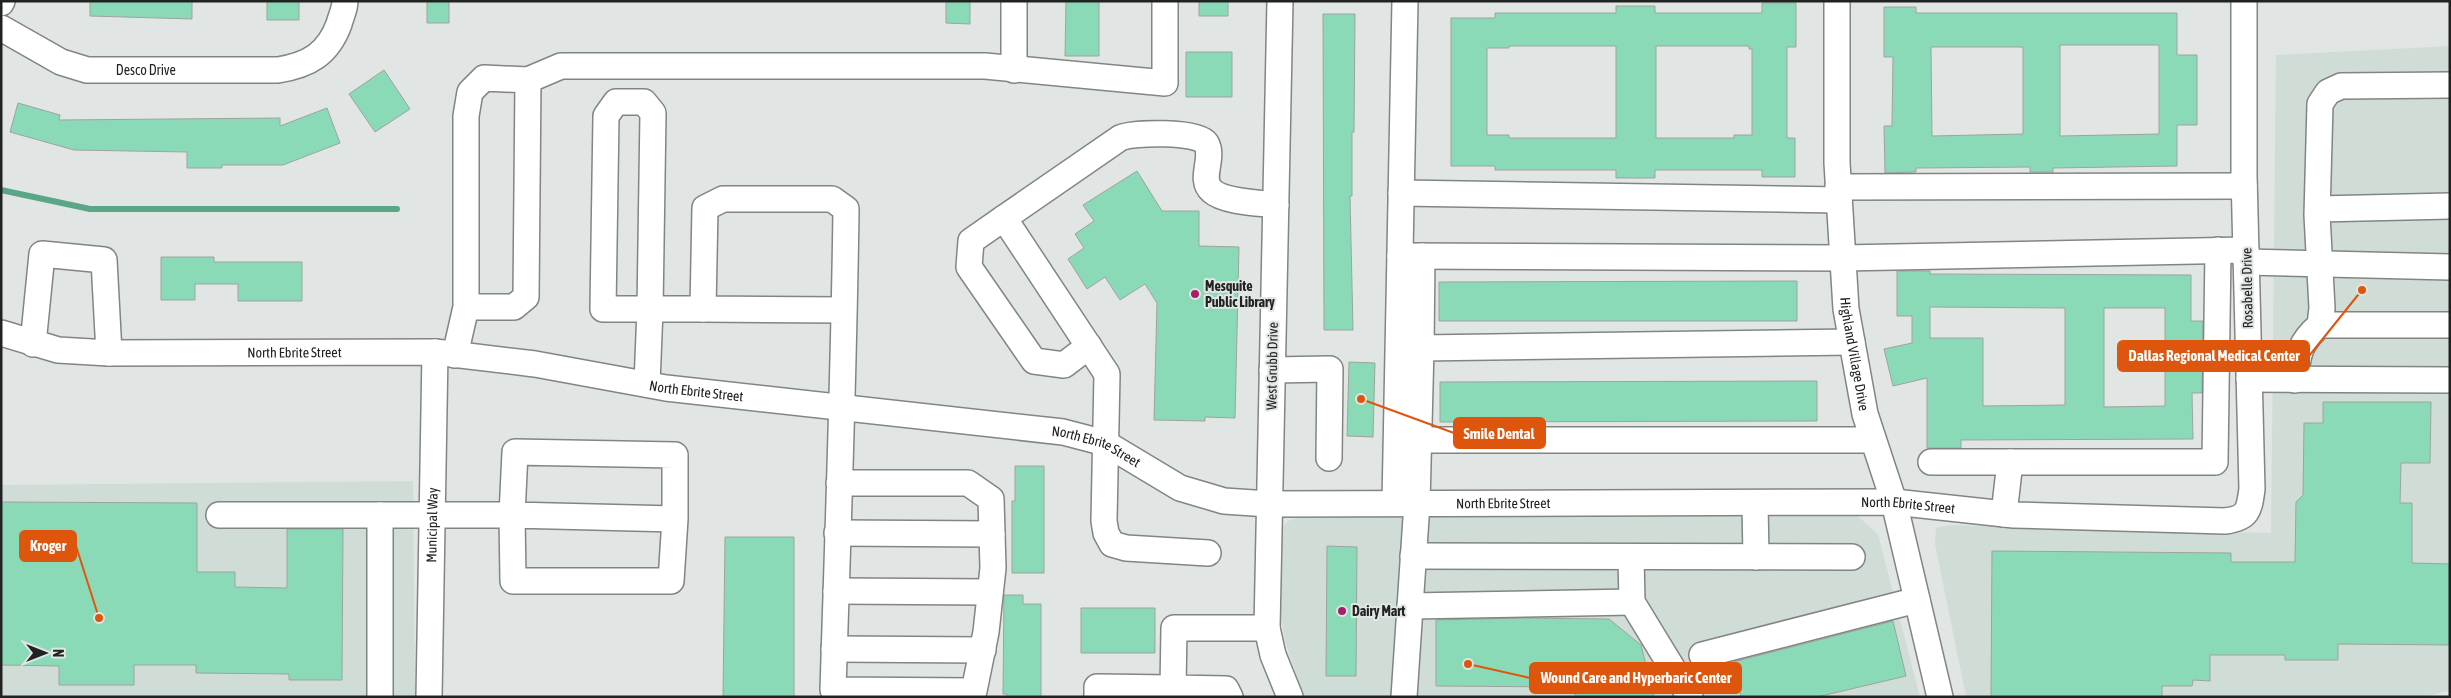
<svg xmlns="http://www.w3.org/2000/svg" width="2451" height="698" viewBox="0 0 2451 698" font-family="'Asap Condensed',sans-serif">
<rect width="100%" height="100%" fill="#e1e6e4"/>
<path fill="#d0ddd7" d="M2450 46V690L2425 697H1966L1935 544 1936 528 1950 525 2271 533 2276 55Z
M413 481 415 697H1V485Z
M1853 512 1878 534 1920 697H1304L1284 638 1281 615 1280 530 1288 521 1304 515Z"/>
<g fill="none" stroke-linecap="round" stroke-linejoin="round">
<path stroke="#59a786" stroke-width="6" d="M1 190 90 209H397"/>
</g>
<path fill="#8bdab7" stroke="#9ea3a0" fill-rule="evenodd" d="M90 1H192V19L90 16Z
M267 1H299V20H267Z
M427 1H449V23H427Z
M946 1H970V24L946 23Z
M1066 1H1099V56H1065Z
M1199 1H1228V16H1199Z
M1762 3H1796V47H1787V138H1795V177H1762V170H1655V178H1616V170H1495V166H1451V18H1495V13H1616V6H1655V13H1762ZM1509 46H1616V138H1509V135H1487V48H1509ZM1656 46H1749V49H1752V135H1734V138H1656Z
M1884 7H1916V13H2177V55H2197V125H2177V166L2053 168V172H2030V167L1916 168V172L1885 173 1884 126H1892L1893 57H1884ZM2060 45H2159V134L2060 136ZM1931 47H2023V134L1932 136Z
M1323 14H1355L1354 132H1352V196H1350L1353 330H1324Z
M1186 52H1232V97H1186Z
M384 70 410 109 375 132 349 94Z
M18 103 60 115 59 120 280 118V126L327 108 340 143 283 165H222V168H187V152L74 150 10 132Z
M1137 171 1162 211H1199V246L1239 247 1235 418 1205 417V421L1154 420 1157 303 1145 284 1120 300 1105 277 1087 289 1068 259 1084 248 1075 234 1094 221 1083 205Z
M161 257H214V262H302V301H238V284H195V300H161Z
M1897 271H1930V274L2191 275V321H2203L2202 393H2192L2193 439 1961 440V448H1927V378L1893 386 1884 349 1912 343V316H1897ZM1930 307 2065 308V405L1983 406V338H1930ZM2104 308H2165V406L2104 407Z
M1797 281V321H1439V282Z
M1349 362 1375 363 1373 437 1347 436Z
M1817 381V421L1440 422V382Z
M2323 402H2431L2430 463H2401L2400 503H2412V563L2450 564V645L2338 644V660H2285V655H2210V681L2193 680 2192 686H2162V697H1991L1992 551 2231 553V562H2295L2296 502 2303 495 2304 423H2323Z
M1015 466H1044V573H1012V501H1015Z
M1 502 197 503V572H235V587L287 588V529H343L342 680H289V674L196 673V665H134V685H59V666L1 665Z
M725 537H794V697H723Z
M1327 546 1357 547 1356 676H1326Z
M1004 595H1023V604H1041V697H1007V694H1003Z
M1081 608H1155V653H1081Z
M1524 618 1609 619 1641 645 1654 697H1578L1565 687 1436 686V620Z
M1893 621 1906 676 1817 697H1741L1733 662Z"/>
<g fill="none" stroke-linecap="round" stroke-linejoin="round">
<g stroke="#818583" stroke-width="28">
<g id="minor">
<path d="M1014 1V70"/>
<path d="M1280 1 1267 628 1273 655 1290 697"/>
<path id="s1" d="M1837 1V163L1846 309 1865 414 1894 502 1940 697"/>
<path d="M1 3 2 1"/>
<path id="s2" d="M1 28 61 62 87 70H278C309 65 328 54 339 24 341 16 345 9 345 1"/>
<path d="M528 80 561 66H985L1165 83V1"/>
<path d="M616 102H644L653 113 650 309H603L606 116Z"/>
<path d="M1838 187 2244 186"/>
<path d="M1401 193 1839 200"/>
<path d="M2318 209 2450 206"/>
<path d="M1004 218 971 241 969 267 1034 361 1064 365 1089 346"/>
<path d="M1400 256 1843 258 2246 250"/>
<path d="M1422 256 1421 348 1852 342"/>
<path d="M2246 262 2450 267"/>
<path d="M2320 325H2450"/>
<path id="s3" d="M1 333 58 350 109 353 435 352 535 364 666 388 1063 432 1105 443 1180 488 1224 501 1269 504 1894 502 2014 515 2225 521C2248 518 2249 511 2252 489L2244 175V1"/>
<path d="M33 344 42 254 104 260 109 353"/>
<path d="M455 355 466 307V116L470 92 484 78 528 80 526 297 514 307H466"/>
<path d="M1272 370 1330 369 1329 458"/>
<path d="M2249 379 2450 380"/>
<path d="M2295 380C2298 354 2299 343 2320 325L2322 308 2317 215 2320 104 2328 92 2341 86 2450 85"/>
<path d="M647 384 650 309H703"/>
<path d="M1419 440H1873"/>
<path d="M1931 462H2215L2218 250"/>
<path d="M839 483H968L991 499 993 568 986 632 974 691 833 690C838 530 844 369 846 209L832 199H723L705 208 703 309 844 310"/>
<path d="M1395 503 1405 1"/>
<path d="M1755 503 1756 557"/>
<path d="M2004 514 2010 462"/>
<path d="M219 515H380"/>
<path d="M837 533 992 534"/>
<path d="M1208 553 1126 548 1112 544 1106 533 1104 521 1107 374 1004 218 1120 138C1133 132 1198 131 1206 143 1215 158 1198 179 1212 191 1224 202 1260 203 1276 205"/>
<path d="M1413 556 1852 557"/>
<path d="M1631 557 1632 602 1690 697"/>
<path d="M836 591 990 592"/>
<path d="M1410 606 1632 602"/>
<path d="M834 649 983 650"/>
<path d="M1702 655 1917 600"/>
<path d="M380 697V515H512L515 452 675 455V519L671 581H513L512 515 675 519"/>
<path id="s4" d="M429 697 435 352"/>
<path d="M1097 697V687L1173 688"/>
<path d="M1230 697 1226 689 1173 688 1174 628H1267"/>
<path d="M1404 697 1417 503 1421 348"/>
</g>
</g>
<use href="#minor" stroke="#fff" stroke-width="25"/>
</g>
<g fill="#a4206c" stroke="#e1e6e4" stroke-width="2">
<circle cx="1195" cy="294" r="5"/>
<circle cx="1342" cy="611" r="5"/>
</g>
<g text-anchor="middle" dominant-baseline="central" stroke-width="4" stroke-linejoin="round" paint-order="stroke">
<g font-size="14" fill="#212322" stroke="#e1e6e4">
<text stroke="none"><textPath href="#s2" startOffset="155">Desco Drive</textPath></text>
<text transform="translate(2247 288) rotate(-91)">Rosabelle Drive</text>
<text stroke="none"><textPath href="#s3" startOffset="296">North Ebrite Street</textPath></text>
<text stroke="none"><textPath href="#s1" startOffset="354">Highland Village Drive</textPath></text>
<text transform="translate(1272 366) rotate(-89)">West Grubb Drive</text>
<text stroke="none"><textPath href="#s3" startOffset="701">North Ebrite Street</textPath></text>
<text stroke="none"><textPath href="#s3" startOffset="1106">North Ebrite Street</textPath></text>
<text stroke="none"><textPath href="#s3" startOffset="1526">North Ebrite Street</textPath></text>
<text stroke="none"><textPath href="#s3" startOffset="1931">North Ebrite Street</textPath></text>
<text stroke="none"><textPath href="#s4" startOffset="172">Municipal Way</textPath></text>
</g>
<g font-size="14" font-weight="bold" fill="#212322" stroke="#e1e6e4" text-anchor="start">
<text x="1205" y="286">Mesquite<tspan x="1205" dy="16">Public Library</tspan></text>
<text x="1352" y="611">Dairy Mart</text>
</g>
</g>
<path fill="none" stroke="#de560d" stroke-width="2" d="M2362 290L2309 356M1361 399L1454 433M99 618L76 546M1468 664L1530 678"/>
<g fill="#de560d" stroke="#e1e6e4" stroke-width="2">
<circle cx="2362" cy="290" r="5"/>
<circle cx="1361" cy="399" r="5"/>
<circle cx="99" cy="618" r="5"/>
<circle cx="1468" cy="664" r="5"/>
</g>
<g fill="#de560d" stroke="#de560d" stroke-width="2">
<rect x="2118" y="341" width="191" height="30" rx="5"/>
<rect x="1454" y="418" width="91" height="30" rx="5"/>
<rect x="20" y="531" width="56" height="30" rx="5"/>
<rect x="1530" y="663" width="211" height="30" rx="5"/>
</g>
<g font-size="15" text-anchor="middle" font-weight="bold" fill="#fff">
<text x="2214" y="361">Dallas Regional Medical Center</text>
<text x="1499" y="439">Smile Dental</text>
<text x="48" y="551">Kroger</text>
<text x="1636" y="683">Wound Care and Hyperbaric Center</text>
</g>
<rect width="2451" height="698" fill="none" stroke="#212322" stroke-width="5"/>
<g transform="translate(45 653) rotate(90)" stroke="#e1e6e4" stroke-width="4" paint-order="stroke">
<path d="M0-4L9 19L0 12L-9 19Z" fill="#212322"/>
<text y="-8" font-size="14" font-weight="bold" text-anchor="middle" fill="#212322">N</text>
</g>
</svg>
